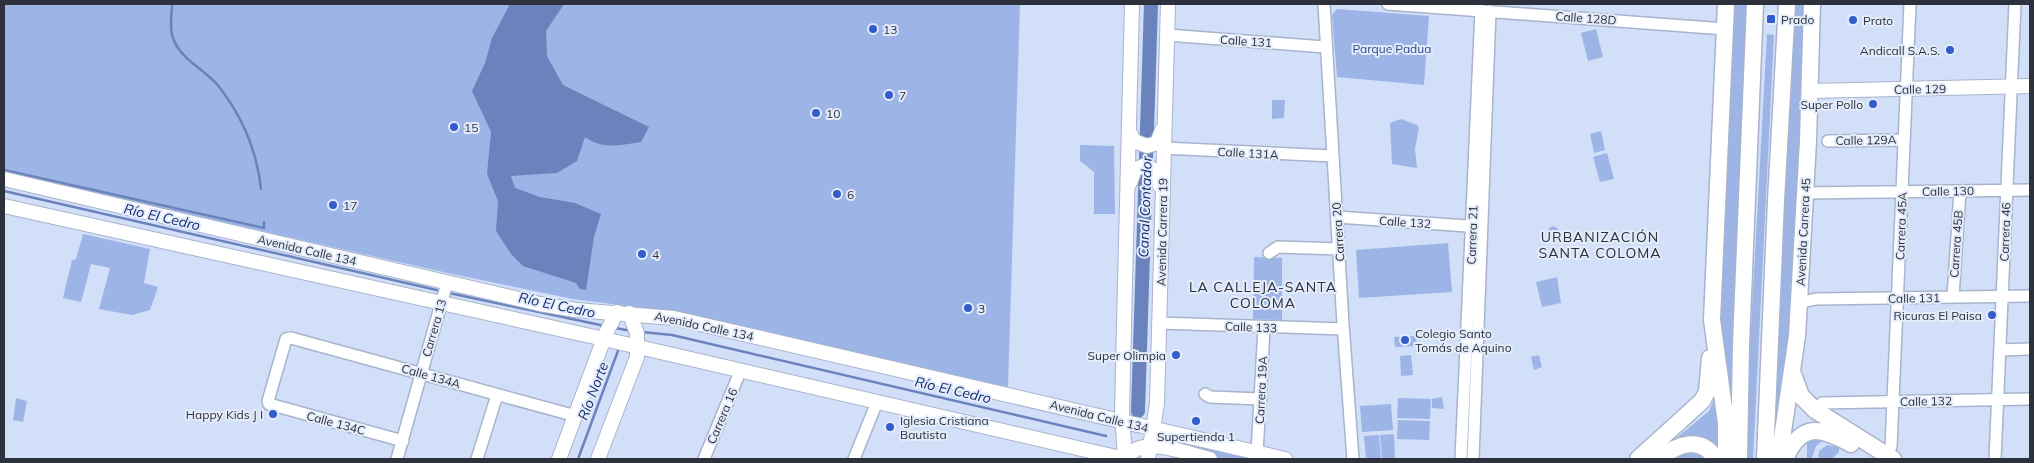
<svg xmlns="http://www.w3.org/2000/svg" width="2034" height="463" viewBox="0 0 2034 463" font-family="Mulish,sans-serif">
<rect width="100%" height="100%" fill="#d2dff8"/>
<path fill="#9cb4e6" d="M4 4H1020L1008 387 666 311 573 299 452 274 4 173Z
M1730 4H1748L1733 418 1718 324Z
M1793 4H1808L1790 368 1769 459Z
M1337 9 1429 16 1424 85 1337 77 1332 15Z
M1596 29 1603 57 1588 61 1581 33Z
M1767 34 1774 35 1753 459H1748L1749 365Z
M1272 100H1285L1284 118 1272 119Z
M1401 119 1417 125 1419 128 1415 149 1417 168 1392 164 1390 123Z
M1601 131 1605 150 1594 153 1590 134Z
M1080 145 1114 146 1115 214H1094V172L1080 161Z
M1607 153 1614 179 1600 182 1593 157Z
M1547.5 232a5.5 5.5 0 1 1 11 0a5.5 5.5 0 1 1-11 0Z
M83 234 150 249 144 283 158 287 150 310 132 315 99 309 110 268 91 264 81 302 63 298 72 260 76 259Z
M1448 243 1452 292 1359 298 1356 250Z
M1254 257 1282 258V320L1253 319Z
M1557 277 1561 303 1542 307 1536 282Z
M1416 336 1417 346 1395 347 1394 337Z
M1411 355 1413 375 1401 376 1400 356Z
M1539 355 1542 367 1534 370 1531 357Z
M1717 394 1720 454 1711 444 1651 459 1709 411Z
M1442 397 1444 409 1432 408V399Z
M16 398 27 401 23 422 13 420Z
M1398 398 1431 399 1430 419 1397 418Z
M1391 404 1393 430 1362 432 1360 406Z
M1398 420 1430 421 1429 440 1397 439Z
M1394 434 1395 459H1382L1380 435Z
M1379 435 1381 459H1366L1364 436Z
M1159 436 1256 459H1221L1158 444Z
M1810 438 1824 440 1816 446 1812 458 1807 459V440Z
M1827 445 1839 447V452L1832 459H1820L1818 457 1819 451Z
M1682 450 1704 451 1703 459H1666Z"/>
<path fill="#6a83bc" d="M510 4H564L546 31 547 56 563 85 649 127 641 142C621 145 602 150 585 137L577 161 557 173 511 176 515 188 540 197 575 203 601 214 594 237 586 290 580 289 576 283 523 266 511 254 496 231 498 201 487 174 491 132 472 91 485 63 492 38Z"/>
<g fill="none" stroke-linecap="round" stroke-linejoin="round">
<path stroke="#6a83bc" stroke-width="2.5" d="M172 4C172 13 169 29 173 38 181 61 207 70 220 88 243 118 257 152 261 189
M4 170 264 228V222
M4 191 441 291
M449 293 605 326
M615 328 632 331
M642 332 672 335 1106 436
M578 459 619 348"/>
<path stroke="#6a83bc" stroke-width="14" d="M1138 411 1151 4"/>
<g stroke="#a8b4cc" stroke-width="14">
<path id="minor" d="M1324 4 1343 324 1353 459
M1388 4 1725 29
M1167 35 1325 47
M1828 141 1904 140
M1163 148 1333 156
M1805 193 2030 190
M1337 217 1468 226 1479 231
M1269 253 1278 247 1339 249
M1953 297 1960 191
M1798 303 1816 299 2030 296
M1159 323 1343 329
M2000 350 2030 349
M1205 394 1210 397 1261 399
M1822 403 2030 399
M403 441 269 404 268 401 286 339 291 338 576 416
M1891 447 1910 4
M1257 453 1264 328
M397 459 447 283
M477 459 497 395
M704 459 740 372
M854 459 877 402
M1461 459 1481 10
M1473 459 1490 11
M1995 459 2015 4"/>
</g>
<g stroke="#a8b4cc" stroke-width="16">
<path id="major" d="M1810 91 2030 86
M1129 131 1134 141 1147 146 1157 143 1162 130
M4 179 540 304 576 310 674 318 1285 459
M1130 183 1135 169 1146 165 1155 171 1160 186
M4 206 604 339 1125 459
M559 459 606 333 617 312
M598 459 637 357V333L629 313
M1125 459 1122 412 1125 282 1132 4
M1125 459C1142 433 1186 454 1210 459
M1148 459 1157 404 1168 4"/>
</g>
<g stroke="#a8b4cc" stroke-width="19">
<path id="highway" d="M1726 4 1712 320 1726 423V459
M1793 374 1801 396 1815 410 1893 459
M1638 459 1702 401 1707 392 1710 358
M1659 459C1677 444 1701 435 1716 459
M1739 459 1741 344 1755 4
M1765 459 1776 201 1787 4
M1779 459 1797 336 1808 141 1812 4
M1785 459C1801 422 1820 427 1851 444"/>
</g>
<use href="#minor" stroke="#fff" stroke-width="11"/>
<use href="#major" stroke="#fff" stroke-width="14"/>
<use href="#highway" stroke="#fff" stroke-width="16"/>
</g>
<g fill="#325bcb" stroke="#e4ecfb" stroke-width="2">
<rect x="1766" y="14" width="10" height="10" rx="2.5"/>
<circle cx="1853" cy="20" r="5"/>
<circle cx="873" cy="29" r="5"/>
<circle cx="1950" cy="50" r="5"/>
<circle cx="889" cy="95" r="5"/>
<circle cx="1873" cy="104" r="5"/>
<circle cx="816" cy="113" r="5"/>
<circle cx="454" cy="127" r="5"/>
<circle cx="837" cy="194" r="5"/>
<circle cx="333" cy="205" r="5"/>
<circle cx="642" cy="254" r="5"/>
<circle cx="968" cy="308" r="5"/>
<circle cx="1992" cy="315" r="5"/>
<circle cx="1405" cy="340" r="5"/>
<circle cx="1176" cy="355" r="5"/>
<circle cx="273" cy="414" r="5"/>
<circle cx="1196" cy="421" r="5"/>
<circle cx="890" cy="427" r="5"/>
</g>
<g text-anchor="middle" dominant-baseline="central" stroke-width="4" stroke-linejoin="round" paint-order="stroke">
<g font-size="12" fill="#2c313b" stroke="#e4ecfb">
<text transform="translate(1586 18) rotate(4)">Calle 128D</text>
<text transform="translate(1246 41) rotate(4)">Calle 131</text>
<text transform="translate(1920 89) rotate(-1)">Calle 129</text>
<text transform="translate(1866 140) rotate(-1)">Calle 129A</text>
<text transform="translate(1248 153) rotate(3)">Calle 131A</text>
<text transform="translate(1948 191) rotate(-1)">Calle 130</text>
<text transform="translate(1405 222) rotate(4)">Calle 132</text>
<text transform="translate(1901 226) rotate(-88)">Carrera 45A</text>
<text transform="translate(1162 232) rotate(-89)">Avenida Carrera 19</text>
<text transform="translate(1338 232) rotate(-94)">Carrera 20</text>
<text transform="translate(1803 232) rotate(-87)">Avenida Carrera 45</text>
<text transform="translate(2005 232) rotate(-88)">Carrera 46</text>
<text transform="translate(1472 235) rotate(-88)">Carrera 21</text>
<text transform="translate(1956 244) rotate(-86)">Carrera 45B</text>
<text transform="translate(307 250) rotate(13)">Avenida Calle 134</text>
<text transform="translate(1914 298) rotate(-1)">Calle 131</text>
<text transform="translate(704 326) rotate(12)">Avenida Calle 134</text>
<text transform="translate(1251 327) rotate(2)">Calle 133</text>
<text transform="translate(434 328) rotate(-74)">Carrera 13</text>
<text transform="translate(431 376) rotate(16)">Calle 134A</text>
<text transform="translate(1261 390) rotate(-87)">Carrera 19A</text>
<text transform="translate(1926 401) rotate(-1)">Calle 132</text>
<text transform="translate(722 416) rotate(-67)">Carrera 16</text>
<text transform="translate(1099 416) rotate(14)">Avenida Calle 134</text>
<text transform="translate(336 423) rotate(15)">Calle 134C</text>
</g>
<g font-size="12" fill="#2c313b" stroke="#e4ecfb" text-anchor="start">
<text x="1781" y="19">Prado</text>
<text x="1863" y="20">Prato</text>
<text x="883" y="29">13</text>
<text x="1940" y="50" text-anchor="end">Andicall S.A.S.</text>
<text x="899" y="95">7</text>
<text x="1863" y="104" text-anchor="end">Super Pollo</text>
<text x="826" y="113">10</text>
<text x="464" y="127">15</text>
<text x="847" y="194">6</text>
<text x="343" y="205">17</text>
<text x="652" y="254">4</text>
<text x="978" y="308">3</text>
<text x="1982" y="315" text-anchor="end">Ricuras El Paisa</text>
<text x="1415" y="333">Colegio Santo<tspan x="1415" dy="14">Tomás de Aquino</tspan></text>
<text x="1166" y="355" text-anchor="end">Super Olimpia</text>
<text x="263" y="414" text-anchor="end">Happy Kids J I</text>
<text x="900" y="420">Iglesia Cristiana<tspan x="900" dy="14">Bautista</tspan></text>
<text x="1196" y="436" text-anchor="middle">Supertienda 1</text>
</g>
<g font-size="12" fill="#2b478d" stroke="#e4ecfb">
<text x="1392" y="48">Parque Padua</text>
</g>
<g font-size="14" font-style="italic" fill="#152e72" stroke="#e4ecfb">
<text transform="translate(1145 207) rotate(-88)">Canal Contador</text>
<text transform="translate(162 217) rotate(13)">Río El Cedro</text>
<text transform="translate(557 305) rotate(12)">Río El Cedro</text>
<text transform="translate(953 390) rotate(13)">Río El Cedro</text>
<text transform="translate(593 391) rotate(-69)">Río Norte</text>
</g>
<g font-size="14" letter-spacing="1" fill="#2c313b" stroke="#e4ecfb">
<text x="1600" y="237">URBANIZACIÓN<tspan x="1600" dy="16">SANTA COLOMA</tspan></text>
<text x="1263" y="287">LA CALLEJA-SANTA<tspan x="1263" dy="16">COLOMA</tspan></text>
</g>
</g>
<rect width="2034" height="463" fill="none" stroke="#2c313b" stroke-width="10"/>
</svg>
